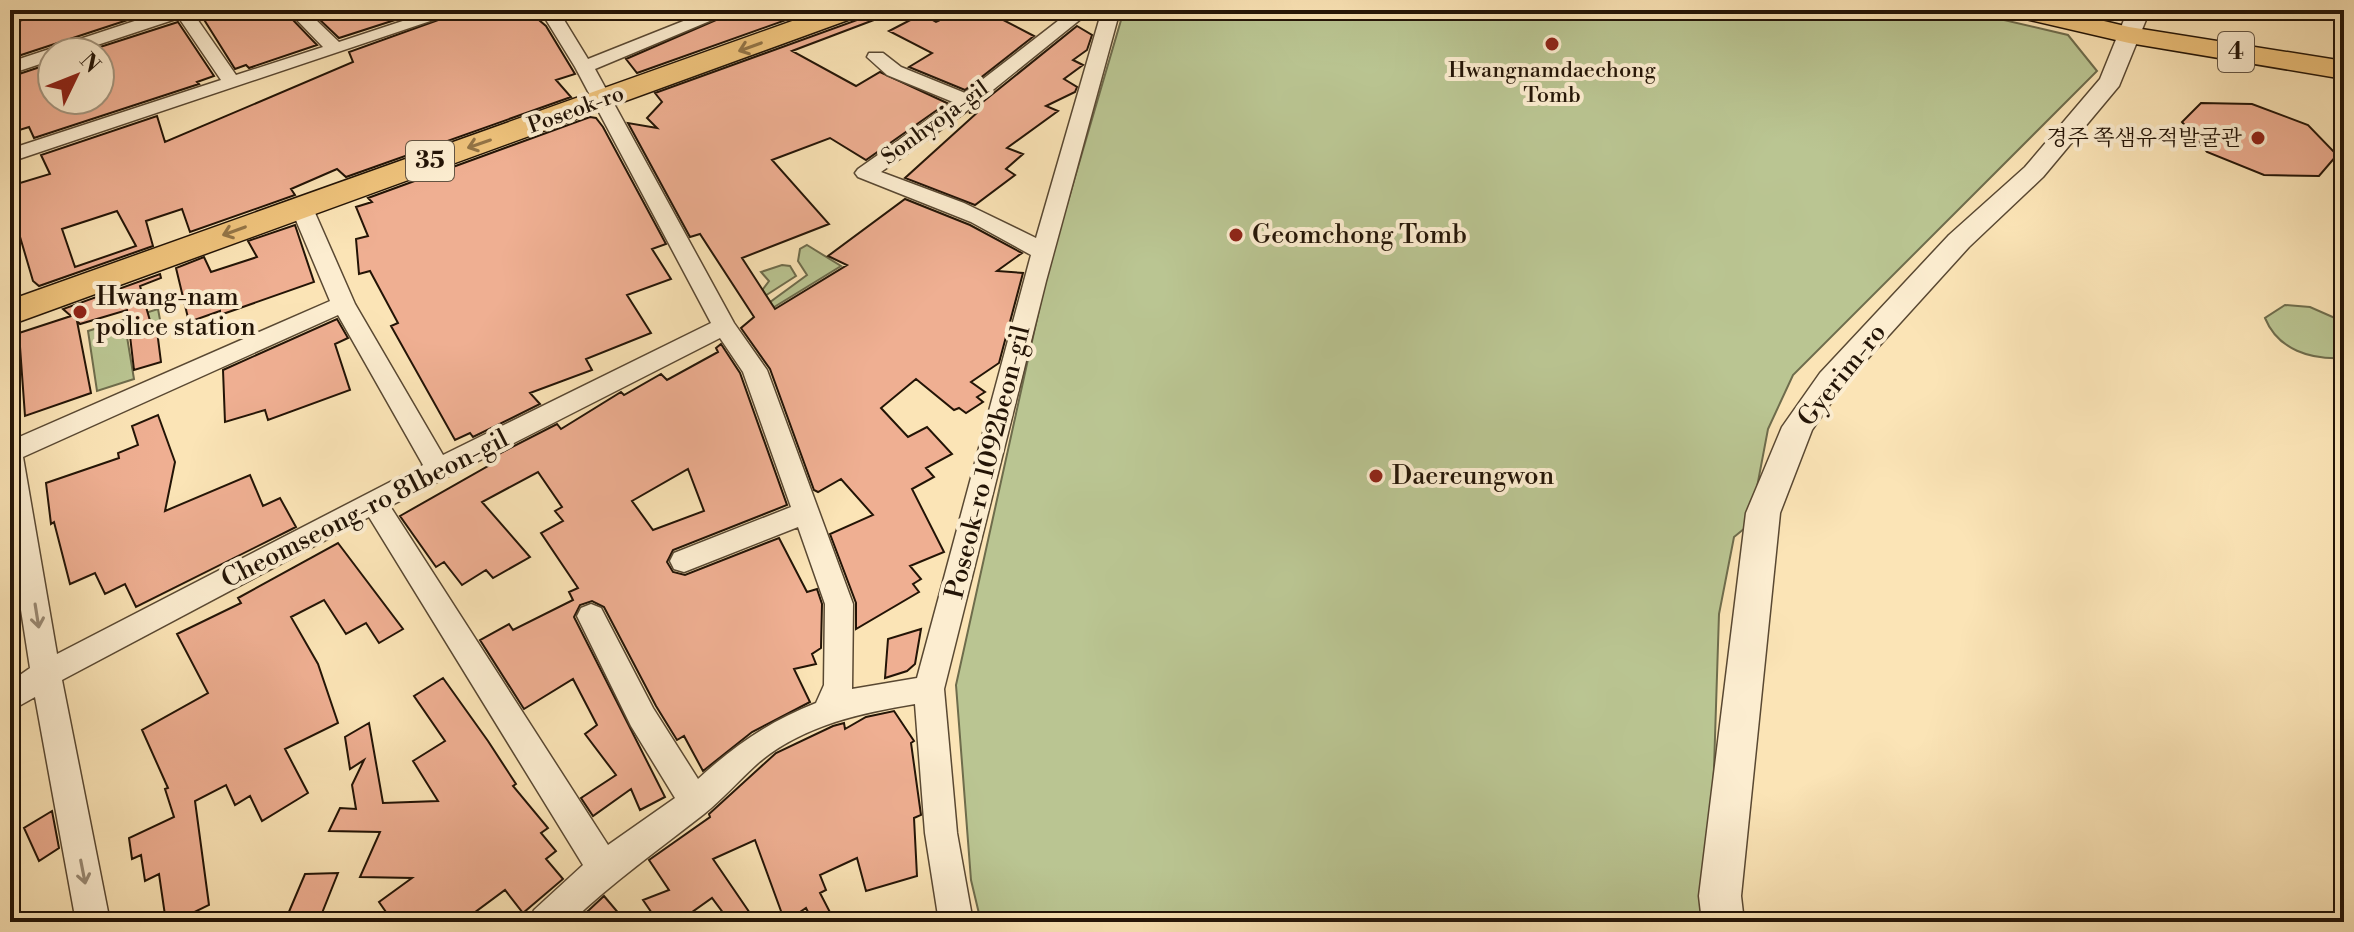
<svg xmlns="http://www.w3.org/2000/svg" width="2354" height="932" viewBox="0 0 2354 932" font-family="'Libre Bodoni','Noto Serif KR',serif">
<rect width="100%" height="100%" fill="#fbe4b6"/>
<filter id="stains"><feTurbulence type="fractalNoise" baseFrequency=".0025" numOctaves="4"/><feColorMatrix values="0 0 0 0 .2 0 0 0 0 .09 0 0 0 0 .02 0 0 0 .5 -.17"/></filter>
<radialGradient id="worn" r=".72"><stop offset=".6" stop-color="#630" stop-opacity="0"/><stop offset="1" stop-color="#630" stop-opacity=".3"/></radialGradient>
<path fill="#bac592" stroke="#6e6c4c" stroke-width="2" d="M1124 10H1961L2068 35 2097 71 1793 375 1768 429 1750 524 1734 537 1719 614 1709 922H981L971 880 956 685 1048 269Z
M807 245 841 266 766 312 762 308 807 275 798 261 800 249Z
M782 265 790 266 796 276 751 305 769 281 761 272Z
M2285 305 2310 307 2344 322V358C2311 360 2278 350 2265 318Z
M158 309 161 325 127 337 134 379 97 391 88 331Z"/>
<path fill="#efaf92" stroke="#231406" stroke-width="2" fill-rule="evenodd" d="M64 10H158L15 57 10 50V23Z
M198 10H300L292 19 317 45 249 68 246 65 235 69Z
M336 10H426L339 38 320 20Z
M466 10H527L546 26 575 74 556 80 571 97 346 177 337 169 291 189 295 195 190 232 182 209 146 221 153 246 39 286 33 281 18 230 10 233V186L50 174 41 155 157 116 165 142 353 62 349 52ZM117 211 136 246 75 267 62 229Z
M739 10H814L637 73 626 59Z
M866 10 895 12 792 51 856 86 880 72 947 103 866 160 830 138 772 160 829 224 742 258 775 309 847 265 828 256 905 199 970 225 1022 253 997 271 1023 273 999 363 971 382 985 392 977 397 983 402 966 413 959 408 954 410 916 379 881 408 908 437 927 427 952 454 926 468 934 477 912 489 944 552 910 566 921 579 913 584 919 592 856 629V603L830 534 873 515 841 479 818 492 814 490 770 369 741 328 754 317 700 234 690 237 628 123 657 128 647 118 662 102 655 93 860 19Z
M962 10H984L1034 36 965 90 909 67 932 53 889 31 922 14 936 22Z
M178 22 214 76 197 82 199 84 34 138 29 127 10 133V77L52 63V100H100V47Z
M1077 26 1092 35 1087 50 1073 60 1083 65 1064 79 1077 87 1075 92 1046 106 1058 111 1007 148 1023 154 1006 169 1015 175 975 205 905 178 979 111 969 113Z
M2201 103 2252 104 2308 125 2337 155 2319 176 2264 175 2207 152 2182 122Z
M590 117 596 118 603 127 666 244 652 249 671 279 627 295 651 333 586 359 592 370 530 393 540 404 473 437 470 433 455 440 391 326 398 323 370 271 359 274 356 239 368 236 356 207 372 202 368 198Z
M295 225 314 282 220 315V311L189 322 176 268 204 257 211 272 257 257 248 241Z
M160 274 161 278 140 286 151 324 156 323 161 362 134 370 127 310 80 324 77 321 91 393 25 416 19 333 71 316 63 309Z
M337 319 348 338 335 344 350 390 268 420 265 410 225 422 223 370Z
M721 344 740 373 787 505 673 550 667 562 673 572 685 575 779 538 807 592 817 589 822 604 821 648 812 654 816 664 794 669 810 702 752 732 703 771 684 736 677 740 656 706 604 607 592 601 580 605 574 617 665 797 640 810 631 789 593 816 581 798 616 775 585 734 597 725 573 679 524 709 480 640 509 624 513 630 573 600 569 592 578 588 541 533 563 521 555 511 562 507 538 472 482 502 530 557 493 578 486 570 462 585 444 562 436 567 400 516 495 462 491 458 557 424 561 429 621 392 624 395 661 374 667 380 718 352 716 348ZM688 469 704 511 653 530 632 501Z
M158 415 175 462 165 511 250 475 263 506 280 498 296 527 136 607 125 584 105 594 95 573 70 584 54 522 51 524 46 483 119 458 118 453 138 445 132 426Z
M338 543 403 629 379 643 366 623 346 634 324 600 291 617 318 664 338 723 285 749 308 793 262 821 250 796 235 805 226 785 195 801 209 905 174 922H166L159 874 145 881 141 855 132 859 129 838 174 817 165 789 168 788 142 730 208 693 177 634 241 603 238 598Z
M921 629 915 664 907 671 885 678 888 639Z
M443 678 488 741 516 784 513 786 548 828 541 833 556 851 546 859 563 879 523 913 505 890 474 913 482 922H393L379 902 412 878 360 877 380 832 329 831 340 808 356 809 352 785 364 760 350 769 345 737 369 723 383 803 438 801 413 761 445 741 414 696Z
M894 711 914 741 911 743 921 815 914 818 917 876 866 891 857 858 820 875 826 890 820 893 835 922H813L806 908 785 922 755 840 713 859 756 922H730L712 898 678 922H658L643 900 669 890 649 860 710 817 709 814 776 753 833 726 844 723 845 729 866 717Z
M52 811 59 848 39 861 24 828Z
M338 873 322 913 288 914 305 874Z
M604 896 626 922H575L589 910Z"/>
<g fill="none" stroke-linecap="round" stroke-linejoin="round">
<g stroke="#594832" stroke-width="3">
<path id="minor" d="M168 10H195L193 13 236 75 323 47 294 17 306 10H333L315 19 339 42 436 10H463L10 162V149L221 80 179 18 76 52H52V60L10 74V62Z
M540 10H558L588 59 711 10H736L595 69 734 323 767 370 853 604 852 689 917 678 1031 255 971 222 858 177 855 173 858 169 953 102 887 75 867 57 869 53H883L901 67 965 93 1072 10H1092L963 114 881 172 964 203 1036 238 1102 10H1120L1046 281 944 689 957 833 973 922H939L925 833 915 704C860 713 801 726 757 764 739 780 723 799 704 814 658 850 613 882 571 922H529L534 910 583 865 369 517 62 680 110 922H76L35 697 10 711V682L30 668 10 539V441L330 301 290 206 301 199 312 206 355 304 443 455 711 323 575 67ZM338 315 423 465 57 654 23 457ZM720 338 743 372 791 507 674 553 670 561 674 569 684 572 798 527 825 604 824 685 816 703C770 721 735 745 698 779L653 708 601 608 591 604 581 608 577 616 631 726 675 798 608 845 390 506Z"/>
</g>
<g stroke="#594832" stroke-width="3">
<path id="tertiary" d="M2128 10H2150L2119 86 2043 177 1969 247 1842 387 1812 430 1780 513 1741 896 1744 922H1702L1699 896 1746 513 1782 427 1820 373 1949 235 2025 167 2100 79Z"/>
</g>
<g stroke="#231406" stroke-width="3">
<path id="primary" d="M823 10H863L859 16 10 325V300Z
M2009 10H2058L2129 27 2344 61V79L2129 43 2013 16Z"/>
</g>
<use href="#minor" fill="#fcedd0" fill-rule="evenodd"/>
<use href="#tertiary" fill="#fcedd0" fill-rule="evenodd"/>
<use href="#primary" fill="#eec27b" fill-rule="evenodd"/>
</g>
<defs><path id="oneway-shaft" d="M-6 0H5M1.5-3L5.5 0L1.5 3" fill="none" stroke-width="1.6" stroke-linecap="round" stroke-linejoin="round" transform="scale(2)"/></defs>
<g stroke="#937446">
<use href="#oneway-shaft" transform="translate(750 47) rotate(160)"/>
<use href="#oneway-shaft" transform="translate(479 144) rotate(161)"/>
<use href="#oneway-shaft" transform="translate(234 231) rotate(160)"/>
</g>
<g stroke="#9a8b75">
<use href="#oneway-shaft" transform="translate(37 616) rotate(81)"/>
<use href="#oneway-shaft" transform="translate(83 872) rotate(79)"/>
</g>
<g fill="#8f2418" stroke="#fcedd0" stroke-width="3">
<circle cx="1552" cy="44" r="8"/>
<circle cx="2258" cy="138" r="8"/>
<circle cx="1236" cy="235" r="8"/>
<circle cx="80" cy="312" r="8"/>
<circle cx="1376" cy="476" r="8"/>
</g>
<g text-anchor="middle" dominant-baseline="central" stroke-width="8" stroke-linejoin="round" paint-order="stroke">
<g font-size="22" fill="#231406" stroke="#fcedd0">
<text x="1552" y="70">Hwangnamdaechong<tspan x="1552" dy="25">Tomb</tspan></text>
<text x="2242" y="138" text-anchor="end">경주 쪽샘유적발굴관</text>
</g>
<g font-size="22" fill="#231406" stroke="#fcedd0">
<text transform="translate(576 110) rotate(-20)">Poseok-ro</text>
<text transform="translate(935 123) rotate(-36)">Sonhyoja-gil</text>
</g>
<g fill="#fcedd0" stroke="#645543" stroke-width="2">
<rect x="2218" y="32" width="36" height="40" rx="6"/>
<rect x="406" y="141" width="48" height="40" rx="6"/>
</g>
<g font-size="24" font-weight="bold" fill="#231406">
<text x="2236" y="52">4</text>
<text x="430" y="161">35</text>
</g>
<g font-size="26" fill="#231406" stroke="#fcedd0" text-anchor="start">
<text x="1252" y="235">Geomchong Tomb</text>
<text x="96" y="297">Hwang-nam<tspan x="96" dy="30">police station</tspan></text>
<text x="1392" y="476">Daereungwon</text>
</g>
<g font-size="26" fill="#231406" stroke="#fcedd0">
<text transform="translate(1842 375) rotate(-51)">Gyerim-ro</text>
<text transform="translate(988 462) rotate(-76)">Poseok-ro 1092beon-gil</text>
<text transform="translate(365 509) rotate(-27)">Cheomseong-ro 81beon-gil</text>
</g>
</g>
<rect width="2354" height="932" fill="none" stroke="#fbe4b6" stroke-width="40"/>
<rect x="12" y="12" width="2330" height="908" fill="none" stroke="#231406" stroke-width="4"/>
<rect x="20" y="20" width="2314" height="892" fill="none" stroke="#231406" stroke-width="2"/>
<g transform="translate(76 76) rotate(47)"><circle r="38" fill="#fcedd0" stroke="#a5967f" stroke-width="2"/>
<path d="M0-6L14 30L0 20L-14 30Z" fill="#8f2418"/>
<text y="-12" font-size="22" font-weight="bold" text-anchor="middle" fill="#231406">N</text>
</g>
<rect width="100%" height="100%" filter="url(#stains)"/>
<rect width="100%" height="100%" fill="url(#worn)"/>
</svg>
